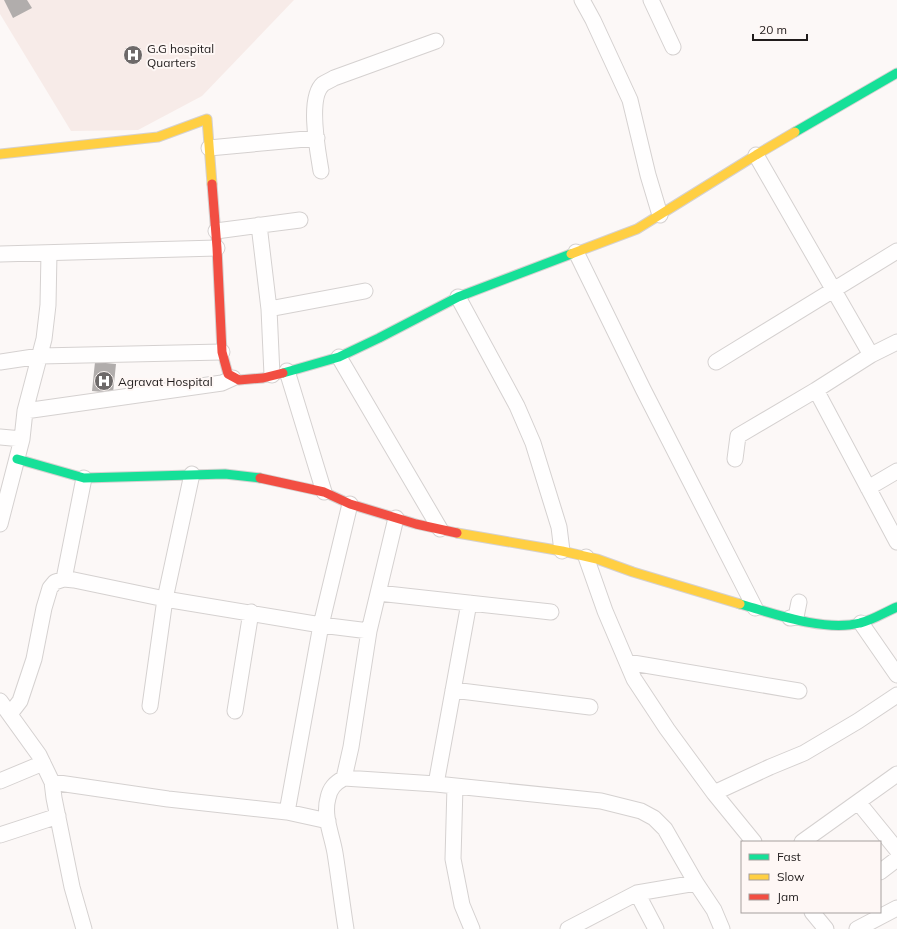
<svg xmlns="http://www.w3.org/2000/svg" width="897" height="929" viewBox="0 0 897 929" font-family="Mulish,sans-serif">
<rect width="100%" height="100%" fill="#fcf8f7"/>
<path fill="#f7ebe8" d="M0 0H294L202 96 138 130 71 131 0 14Z"/>
<path fill="#b1adac" d="M4 0H27L32 8 13 18Z
M95 362 116 364 113 393 92 391Z"/>
<g fill="none" stroke-linecap="round" stroke-linejoin="round">
<g stroke="#d5d1d0" stroke-width="17">
<path id="street" d="M582 0 593 20 630 100 648 175 660 215
M651 0 673 47
M209 148 317 138
M756 155 871 355 816 390 897 542
M321 171C318 152 307 98 323 84 326 82 331 80 334 78L436 41
M259 225 269 309 272 375
M216 231 300 220
M576 252 643 389 755 608
M0 254 217 248
M458 297 517 406 533 443 559 527 562 551
M269 309 365 291
M871 355 897 342
M339 357 440 529
M0 362 40 356 222 352
M716 362 897 251
M287 371 324 492
M25 411 222 383 233 378
M0 437 22 439
M735 459 738 436 816 390
M868 488 897 471
M0 524 22 439 25 411 44 339 48 305 49 253
M586 557 605 611 634 679 667 729 714 793 754 842
M64 579 84 478
M378 593 551 612
M790 618 796 617 799 602
M861 623 897 675
M627 662 799 691
M453 690 590 707
M0 701 39 755 52 782 54 798 72 887 84 929
M150 706 165 599 192 474
M235 711 251 612
M10 714 20 701 34 659 44 608 50 588 55 582 64 579 74 580 165 599 321 625 369 631
M344 778 351 747 369 631 396 518
M0 781 43 763
M52 782 168 799 287 812 328 821
M436 784 469 603
M455 786 453 859 462 905 472 929
M714 793 770 767 804 753 858 721 897 695
M858 802 897 850
M287 812 321 625 350 504
M0 835 58 816
M802 842 897 774
M880 872 897 859
M637 893 656 929
M812 912 826 929
M346 929C342 904 339 878 335 853 332 835 323 816 328 798 330 788 335 783 344 778L436 784 601 801 641 811 654 818 665 829 696 883 714 910 722 929
M568 929 637 893 696 883
M857 929 897 908"/>
</g>
<g stroke="#d5d1d0" stroke-width="11">
<path id="fast" d="M795 132 897 73
M283 373 339 357 379 338 458 297 571 254
M17 459 84 478 225 474 260 478
M740 604C775 614 825 632 860 623 873 620 885 612 897 607"/>
</g>
<g stroke="#d5d1d0" stroke-width="11">
<path id="slow" d="M0 154 158 137 207 119 212 184
M571 254 637 229 756 155 795 132
M457 533 562 551 597 559 633 572 740 604"/>
</g>
<g stroke="#d5d1d0" stroke-width="11">
<path id="jam" d="M212 184 217 248 222 352 228 374 239 380 263 378 283 373
M260 478 324 492 350 504 416 524 457 533"/>
</g>
<use href="#street" stroke="#fffefe" stroke-width="15"/>
<use href="#fast" stroke="#16e098" stroke-width="9"/>
<use href="#slow" stroke="#ffcf43" stroke-width="9"/>
<use href="#jam" stroke="#f24e42" stroke-width="9"/>
</g>
<defs>
<g id="hospital-disc" transform="scale(1)"><circle r="9.5" fill="#6d6969" stroke="#fef7f5"/><path d="M-5-5h3v3.5h4V-5h3V5h-3V1.5h-4V5h-3Z" fill="#fff"/></g>
</defs>
<g fill-rule="evenodd">
<use href="#hospital-disc" x="133" y="55"/>
<use href="#hospital-disc" x="104" y="381"/>
</g>
<g text-anchor="middle" dominant-baseline="central" stroke-width="4" stroke-linejoin="round" paint-order="stroke">
<g font-size="12" fill="#201c1c" stroke="#fef7f5" text-anchor="start">
<text x="147" y="48">G.G hospital<tspan x="147" dy="14">Quarters</tspan></text>
<text x="118" y="381">Agravat Hospital</text>
</g>
</g>
<rect x="741" y="841" width="140" height="72" fill="#fef7f5" stroke="#a59f9e"/>
<rect x="749" y="854" width="20" height="6" fill="#16e098" stroke="#a59f9e"/>
<text x="777" y="861" font-size="12" fill="#201c1c">Fast</text>
<rect x="749" y="874" width="20" height="6" fill="#ffcf43" stroke="#a59f9e"/>
<text x="777" y="881" font-size="12" fill="#201c1c">Slow</text>
<rect x="749" y="894" width="20" height="6" fill="#f24e42" stroke="#a59f9e"/>
<text x="777" y="901" font-size="12" fill="#201c1c">Jam</text>
<path d="M753 34v6h54v-6" fill="none" stroke="#201c1c" stroke-width="2"/>
<text x="759" y="34" font-size="12" fill="#201c1c" stroke="#fef7f5" stroke-width="3" paint-order="stroke">20 m</text>
</svg>
